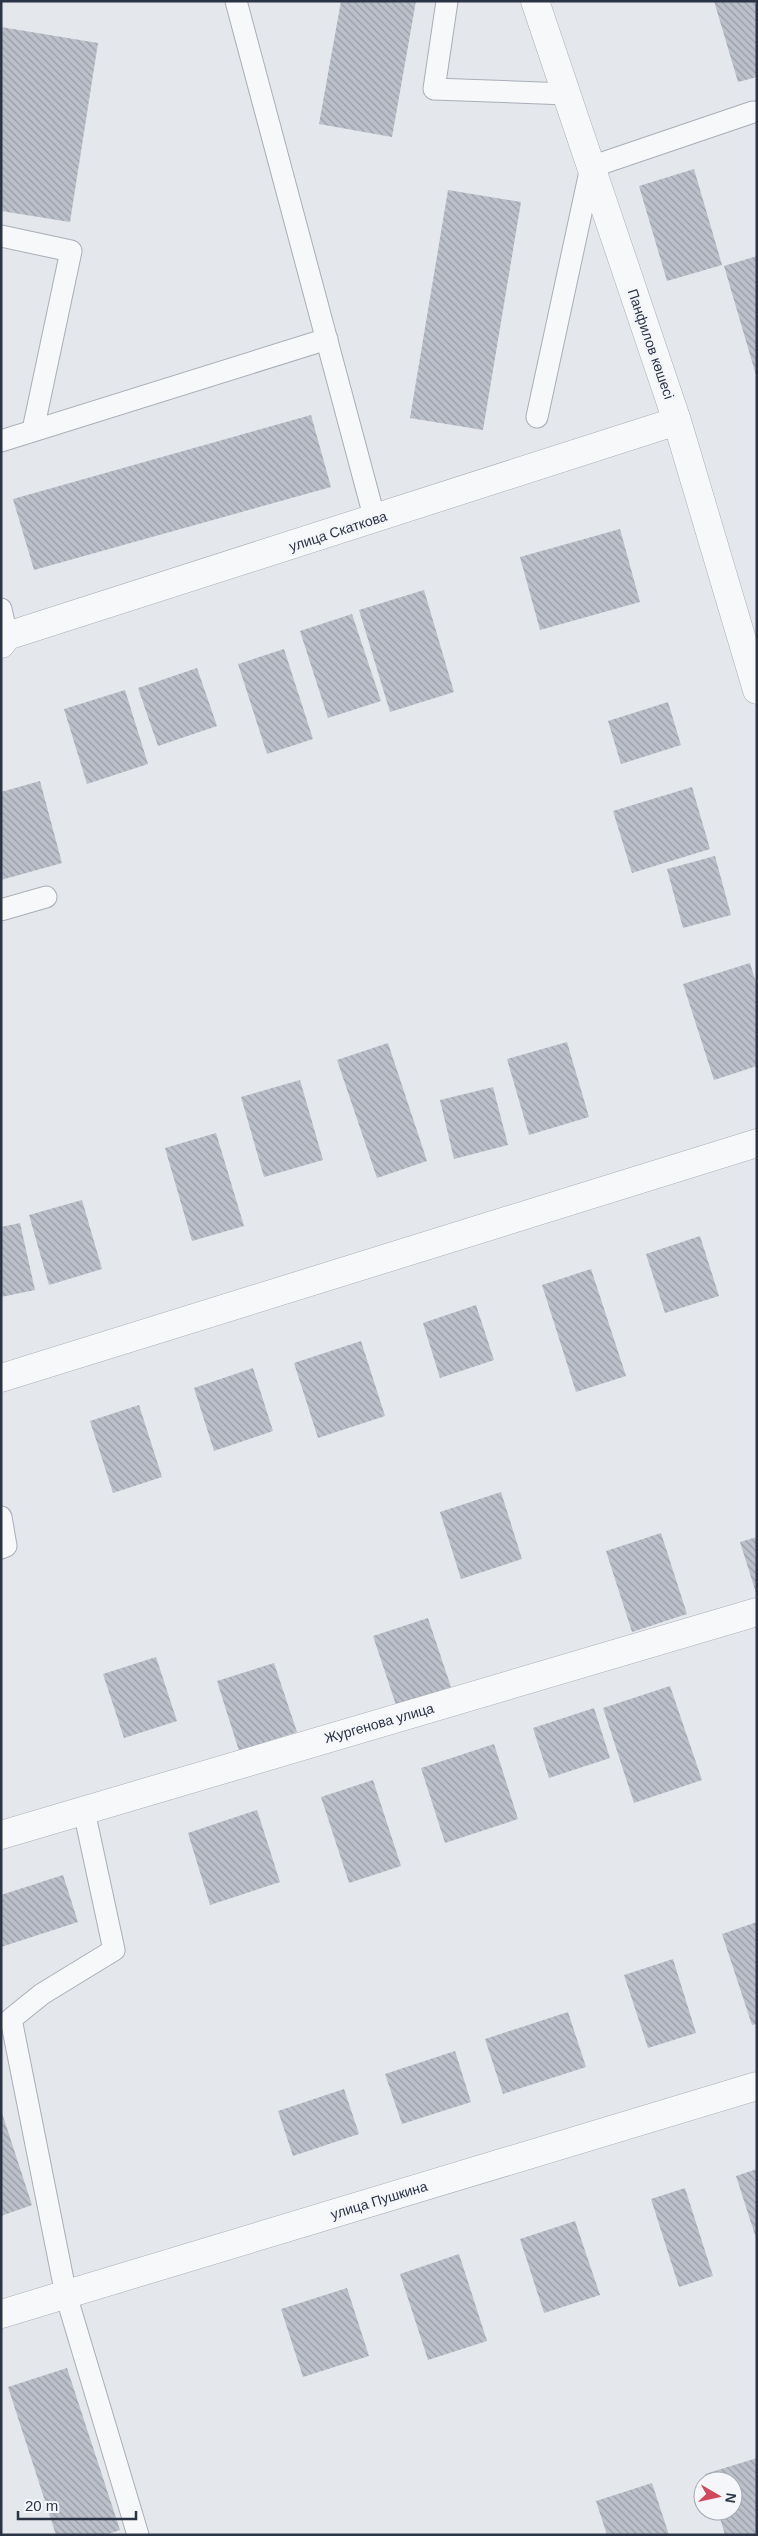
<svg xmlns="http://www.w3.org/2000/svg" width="758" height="2536" viewBox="0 0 758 2536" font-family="Arial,sans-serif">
<defs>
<pattern id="building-back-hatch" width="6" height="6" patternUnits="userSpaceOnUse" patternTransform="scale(1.25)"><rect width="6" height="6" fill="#bbc0ca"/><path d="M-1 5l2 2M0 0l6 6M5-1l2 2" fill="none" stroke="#989da6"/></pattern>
</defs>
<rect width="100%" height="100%" fill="#e4e7ec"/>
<path fill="url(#building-back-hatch)" d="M341 1H416L392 137 319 124Z
M714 1H757V77L738 82Z
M1 27 98 43 70 222 1 211Z
M694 169 722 265 667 281 639 186Z
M448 190 521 202 483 430 410 418Z
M757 256V375H756L724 266Z
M311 415 331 487 34 570 13 499Z
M620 529 640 602 540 630 520 557Z
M424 590 454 692 390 712 359 610Z
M352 614 381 701 328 718 300 631Z
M284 649 313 739 267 754 238 664Z
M197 668 217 726 158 746 138 688Z
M125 690 148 764 87 784 64 709Z
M668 702 681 745 621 764 608 721Z
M40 781 62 863 1 880V792Z
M692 787 710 849 632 873 613 811Z
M715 856 731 915 683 928 667 869Z
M750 963 757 986V1066L714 1080 683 984Z
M567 1042 589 1117 529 1135 507 1059Z
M388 1043 427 1161 377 1178 337 1060Z
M300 1080 323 1160 264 1177 241 1097Z
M493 1087 508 1145 454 1159 440 1100Z
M216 1133 244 1226 192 1241 165 1148Z
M82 1200 102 1269 49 1285 29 1215Z
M20 1223 35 1290 1 1297V1227Z
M700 1236 719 1296 665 1313 646 1254Z
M591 1269 626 1376 576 1392 542 1285Z
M476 1305 494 1360 440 1378 423 1323Z
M361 1341 385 1416 318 1438 294 1363Z
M253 1368 273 1431 214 1451 194 1388Z
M139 1405 162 1477 113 1493 90 1421Z
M501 1492 522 1559 461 1579 440 1512Z
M661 1533 687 1614 632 1632 606 1551Z
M757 1537V1593H756L740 1542Z
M428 1618 451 1687 396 1705 373 1636Z
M156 1657 177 1721 124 1738 103 1674Z
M274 1663 297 1732 239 1751 217 1681Z
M670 1686 702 1780 634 1803 603 1708Z
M594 1708 610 1758 549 1778 533 1728Z
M494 1744 518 1819 445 1843 421 1768Z
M373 1780 401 1866 349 1883 321 1797Z
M257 1810 280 1882 210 1905 188 1833Z
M63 1875 78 1922 1 1947V1895Z
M757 1922V2024L752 2025 722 1934Z
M673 1959 696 2033 648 2048 624 1975Z
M568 2012 586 2067 503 2094 485 2039Z
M455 2051 471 2102 402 2124 385 2074Z
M344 2089 359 2134 293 2156 278 2111Z
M1 2110 32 2205 1 2216Z
M757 2169V2237L756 2238 736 2176Z
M685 2188 713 2276 679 2287 651 2199Z
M575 2221 600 2295 544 2313 520 2239Z
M459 2254 487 2341 428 2360 400 2274Z
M347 2288 369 2356 303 2377 281 2309Z
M67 2368 120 2530 105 2535H56L8 2387Z
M757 2458V2535H725L718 2511H733V2481H708L705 2474Z
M652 2483 669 2535H607L596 2501Z"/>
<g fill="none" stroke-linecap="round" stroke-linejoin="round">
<g stroke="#a9aeb7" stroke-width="23">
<path id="lane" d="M236 1 375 520
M447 1 434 89 567 94
M1 236 71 251 33 430
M537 417 591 167 753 112
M1 441 327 339
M1 609 7 636
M1 910 46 897
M1 1517 6 1546 1 1548
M84 1811 114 1950 42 1994 11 2019 66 2295 138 2535"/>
</g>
<g stroke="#a9aeb7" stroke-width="29">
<path id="street" d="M535 1 677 421 757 690
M1 644 7 636 677 421
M1 1378 757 1143
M1 1835 757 1612
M1 2314 757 2086"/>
</g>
<use href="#lane" stroke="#f7f8fa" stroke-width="21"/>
<use href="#street" stroke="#f7f8fa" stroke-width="28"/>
</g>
<g text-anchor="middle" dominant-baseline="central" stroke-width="4.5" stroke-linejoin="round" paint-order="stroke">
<g font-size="14" fill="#2b3445" stroke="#f4f6f9">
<text transform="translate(651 344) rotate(71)">Панфилов көшесі</text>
<text transform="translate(338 531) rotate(-18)">улица Скаткова</text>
<text transform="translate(379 1723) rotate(-16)">Жургенова улица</text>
<text transform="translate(379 2200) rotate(-17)">улица Пушкина</text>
</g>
</g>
<rect width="758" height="2536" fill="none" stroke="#2b3445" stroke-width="5"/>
<g transform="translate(718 2496) rotate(99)"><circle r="24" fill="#f4f6f9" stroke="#a4a8b1"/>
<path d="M0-4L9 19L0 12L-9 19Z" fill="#d1495b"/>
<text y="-8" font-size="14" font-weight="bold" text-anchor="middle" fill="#2b3445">N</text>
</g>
<path d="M18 2511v8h118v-8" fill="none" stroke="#2b3445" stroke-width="2.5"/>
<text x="25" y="2511" font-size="15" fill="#2b3445" stroke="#f4f6f9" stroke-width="4" paint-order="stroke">20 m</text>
</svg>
